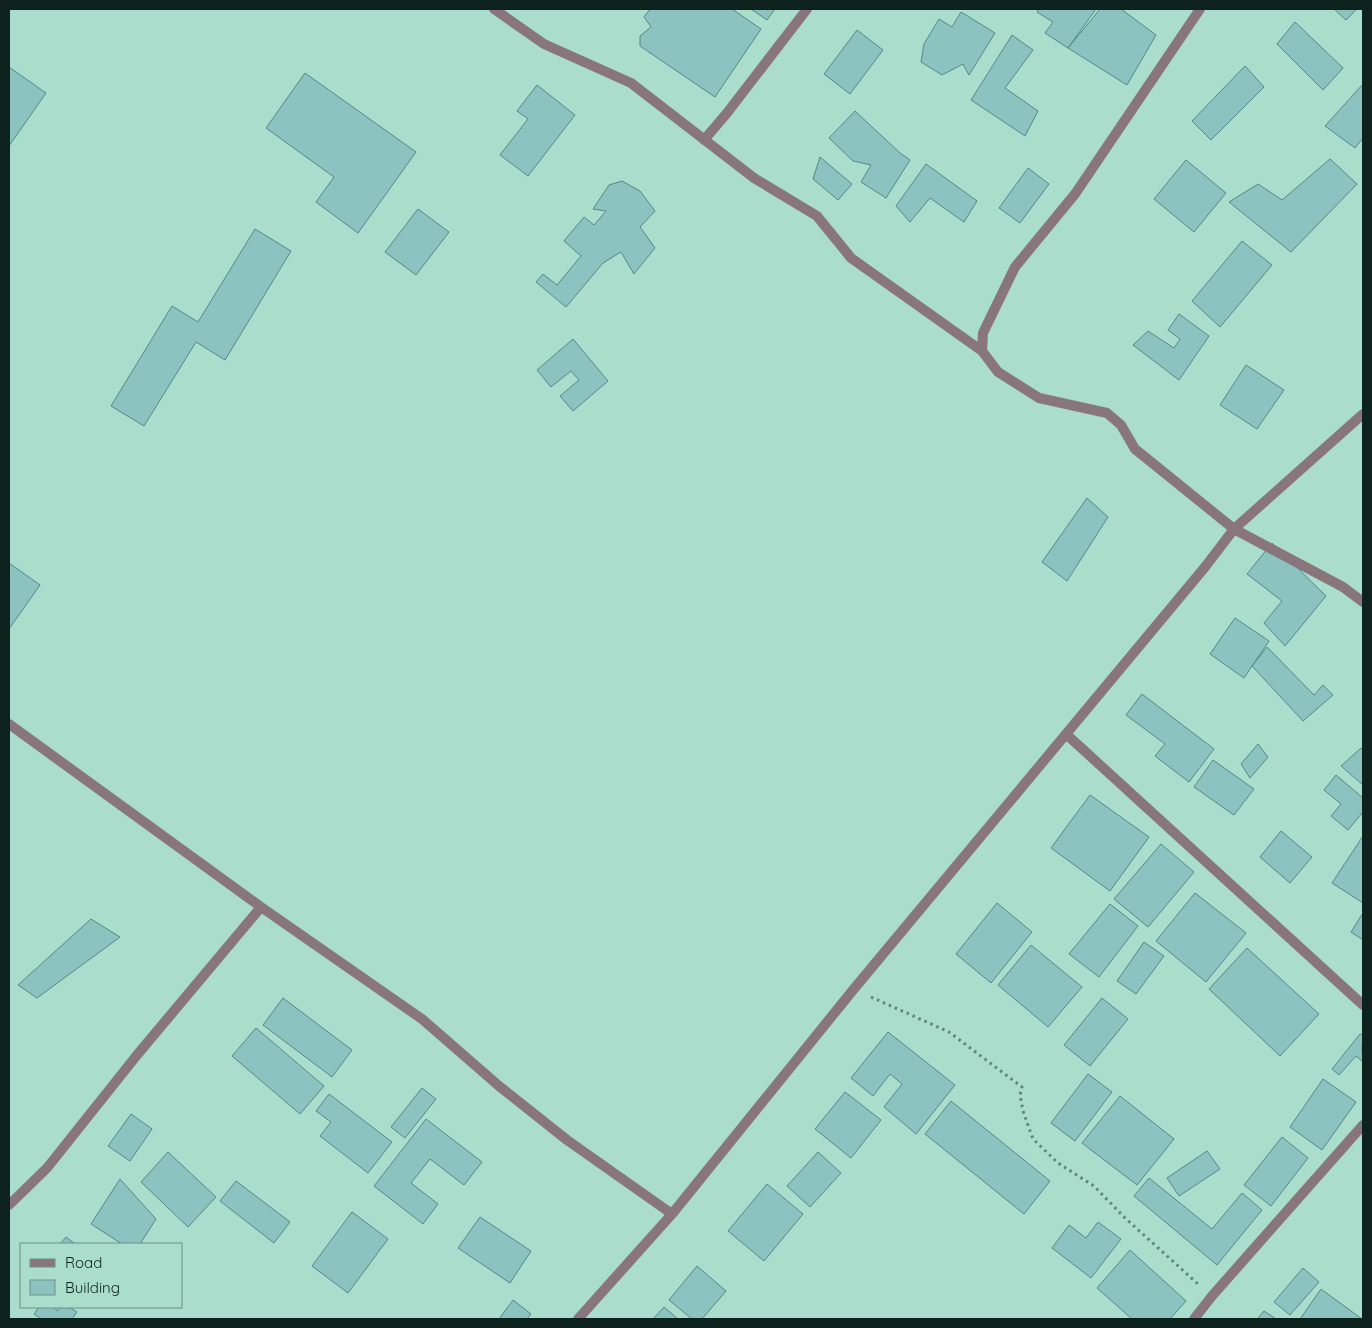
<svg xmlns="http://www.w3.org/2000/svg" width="1372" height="1328" viewBox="0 0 1372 1328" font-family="Quicksand,sans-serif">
<rect width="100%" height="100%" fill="#adc"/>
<path fill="#8cc3c1" stroke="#538886" d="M650 9H732L761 29 715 97 640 46V36L651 27 644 17Z
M751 9H775L767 20Z
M1039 9H1096L1068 48 1045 33 1053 22 1037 12Z
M1100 9H1121L1156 35 1127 85 1068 48Z
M1334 9H1357L1346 20Z
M961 12 995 33 969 75 963 64 942 75 921 62 924 44 939 19 952 27Z
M1295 22 1343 68 1323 90 1277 44Z
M857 30 883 50 850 94 824 74Z
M1012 35 1033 50 1005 88 1038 111 1025 136 971 100Z
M1245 66 1264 87 1211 140 1192 121Z
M9 67 46 93 9 146Z
M305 73 416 152 358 233 316 202 334 177 266 128Z
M1363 84V138L1355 148 1325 126Z
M537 85 575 115 528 176 500 155 528 119 517 111Z
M855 111 900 153 910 160 886 198 861 182 871 165 853 161 829 138Z
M820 157 852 184 838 200 813 179Z
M1330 159 1357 184 1291 252 1229 202 1258 184 1282 200Z
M1186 160 1226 193 1194 232 1154 199Z
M926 164 977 201 964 222 930 198 910 222 896 206Z
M1028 168 1049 184 1020 223 999 208Z
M622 181 640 191 655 211 640 227 655 248 634 274 621 252 603 263 566 307 536 282 543 274 557 285 581 256 564 241 584 217 594 225 606 211 593 209 609 185Z
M418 209 449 232 416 275 385 252Z
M255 229 291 251 225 360 196 342 144 426 111 406 172 306 198 322Z
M1242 241 1272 265 1220 327 1192 301Z
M1179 314 1209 336 1179 380 1133 345 1148 331 1174 348 1180 339 1168 330Z
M573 339 608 381 573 411 560 396 579 380 571 371 551 387 537 370Z
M1246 365 1284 390 1257 429 1220 405Z
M1087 498 1108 517 1067 581 1042 562Z
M1272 543 1326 596 1285 646 1264 623 1282 601 1247 574Z
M9 563 40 585 9 629Z
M1235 618 1269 641 1244 678 1210 654Z
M1267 647 1314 695 1323 685 1333 695 1303 721 1252 666Z
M1142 694 1214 749 1189 782 1155 756 1165 744 1126 715Z
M1258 744 1268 757 1250 778 1241 764Z
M1361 748 1363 751V785L1341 766Z
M1213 760 1254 789 1234 815 1194 787Z
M1336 775 1363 798V812L1348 830 1331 816 1341 804 1324 790Z
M1090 795 1149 837 1110 891 1051 848Z
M1281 831 1312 857 1290 883 1260 857Z
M1363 836V903L1332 883Z
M1161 844 1194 872 1148 927 1114 899Z
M1195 893 1246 933 1206 982 1156 941Z
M997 903 1032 932 991 983 956 954Z
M1110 904 1138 926 1099 977 1069 954Z
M1363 913V940L1351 932Z
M91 919 120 937 37 998 18 985Z
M1144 942 1164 956 1136 994 1117 981Z
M1031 945 1082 987 1048 1027 998 985Z
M1247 948 1319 1014 1280 1056 1209 989Z
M283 998 352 1050 332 1077 263 1025Z
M1102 998 1128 1019 1090 1066 1064 1045Z
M256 1028 324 1086 300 1114 232 1056Z
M888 1032 955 1085 916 1134 884 1107 902 1084 890 1074 873 1096 851 1078Z
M1360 1034 1363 1035 1362 1049 1363 1062 1356 1056 1339 1075 1332 1069Z
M1088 1074 1112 1092 1075 1141 1051 1123Z
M1323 1079 1356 1102 1322 1150 1290 1127Z
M422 1088 436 1099 405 1138 391 1127Z
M845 1092 881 1120 851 1158 815 1129Z
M329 1094 392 1142 368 1173 320 1136 331 1122 316 1111Z
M1120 1096 1174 1139 1137 1185 1082 1143Z
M951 1101 1050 1181 1024 1214 925 1134Z
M131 1114 152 1129 130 1161 108 1146Z
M426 1119 482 1162 464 1185 430 1159 411 1183 438 1204 423 1224 374 1186Z
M1282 1137 1308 1158 1271 1206 1244 1185Z
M1207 1151 1220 1169 1179 1196 1167 1178Z
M168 1152 216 1197 188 1227 141 1182Z
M818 1152 841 1173 810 1207 787 1186Z
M1149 1178 1212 1229 1242 1193 1262 1210 1217 1265 1134 1196Z
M120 1179 156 1219 140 1244H122L91 1224Z
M236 1181 290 1222 274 1243 220 1201Z
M767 1184 803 1214 764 1261 728 1231Z
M352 1212 388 1239 348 1293 312 1266Z
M480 1217 531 1251 510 1283 458 1248Z
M1098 1222 1121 1239 1091 1278 1052 1248 1069 1225 1086 1238Z
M66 1237 75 1244H60Z
M1130 1250 1186 1301 1170 1319H1132L1097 1288Z
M697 1266 726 1291 702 1319H692L669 1300Z
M1303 1268 1319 1282 1290 1315 1274 1302Z
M1321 1289 1362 1319H1300Z
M513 1300 531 1314 527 1319H499Z
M39 1307H54L57 1311 60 1307H69L77 1312 72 1319H41L34 1314Z
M664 1307 678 1319H653Z
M1264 1311 1276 1319H1257Z"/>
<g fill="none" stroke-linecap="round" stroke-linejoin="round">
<path stroke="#608478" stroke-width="3" stroke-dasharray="2.5 4" stroke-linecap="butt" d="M871 997 949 1032 1022 1087 1020 1095 1023 1111 1033 1139 1058 1163 1094 1186 1124 1217 1198 1284"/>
<path stroke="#89767d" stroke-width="10" d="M494 9 544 44 631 83 754 178 817 216 851 258 982 351 998 372 1039 398 1107 413 1121 425 1135 449 1234 529 1343 587 1363 602
M704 140 727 113 807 9
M982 351 983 333 1015 267 1075 194 1200 9
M9 724 261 907 422 1019 499 1086 567 1140 672 1214
M1066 734 1363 1005
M9 1205 47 1168 137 1055 261 907
M578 1319 672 1214 853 990 1205 567 1234 529 1363 414
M1194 1319 1212 1296 1363 1125"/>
</g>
<rect width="1372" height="1328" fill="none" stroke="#0e221d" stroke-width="20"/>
<rect x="20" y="1243" width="162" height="65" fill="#aaddcc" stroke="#6c9286"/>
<rect x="30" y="1259" width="25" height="8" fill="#89767d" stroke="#6c9286"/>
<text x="65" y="1268" font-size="15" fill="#0e221d">Road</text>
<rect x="30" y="1280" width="25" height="15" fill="#8cc3c1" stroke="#6c9286"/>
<text x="65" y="1293" font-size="15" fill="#0e221d">Building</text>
</svg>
